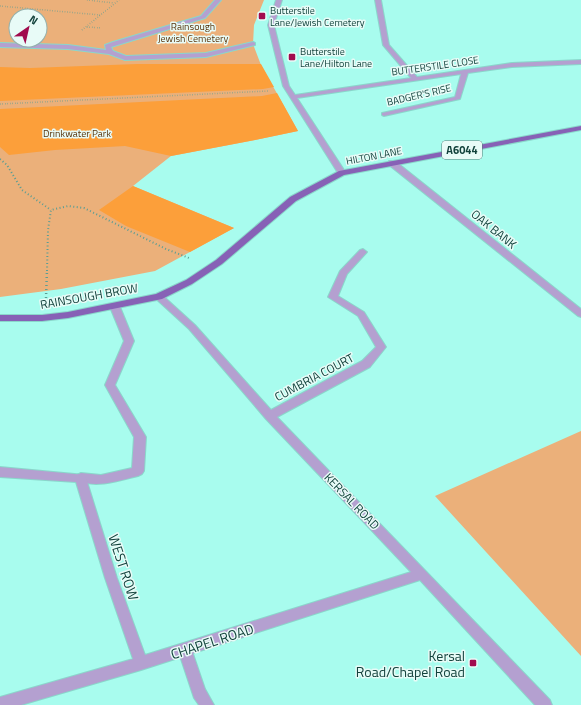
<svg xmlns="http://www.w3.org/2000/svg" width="581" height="705" viewBox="0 0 581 705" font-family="'Titillium Web',sans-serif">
<rect width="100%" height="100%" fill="#a8fcee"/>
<path fill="#ebb07a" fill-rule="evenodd" d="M0 0H264L254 25 253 44 261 65 298 131 255 140 171 156 133 186 234 228 155 271 61 289 0 297ZM16 16H40V40H16Z
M581 431V656L435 496Z"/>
<path fill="#fc9f3a" d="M137 64H261L274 87 263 89 0 101V67L30 68Z
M277 93 298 131 255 140 171 156 125 146 55 150 9 155 0 147V109L262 96Z
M133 186 234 228 190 252 126 226 99 210Z"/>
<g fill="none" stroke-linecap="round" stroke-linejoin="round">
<g stroke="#8ad7cb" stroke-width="2">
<path id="lane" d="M215 0H221L205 18 111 47 113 51 126 56 206 53 253 42 255 43V45L206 57 125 60 109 54 68 49 0 47V43L68 45 106 50 105 45 113 42 201 16Z
M115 304 120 307 134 341 115 385 146 437 144 471 142 474 138 476C118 481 98 488 77 481L75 478 77 475 81 473 101 475 132 468 134 437 105 385 124 341 110 307Z
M185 643 190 645 205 689 214 705H199L194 698 178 650 180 645Z"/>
</g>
<g stroke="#8ad7cb" stroke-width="2">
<path id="street" d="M276 0H282L274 25 289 86 295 95 411 78 383 45 375 0H381L389 45 417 77 512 63 581 60V64L512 67 468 73 460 99 384 116 382 115V113L455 97 461 74 297 98 346 173 342 175 338 173 283 86 268 25Z
M389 161H395L581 309V317L578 316 389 165Z
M363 249 367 252 347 274 338 296 364 312 386 347 370 367 277 417 550 700 552 705H535L420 580 141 670 21 705H0V697L133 659 105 578 76 482 0 477V467L85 475 117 578 145 655 411 572 266 419 189 329 154 297 156 295H162L195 325 271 410 362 361 376 347 358 316 328 297 340 271 360 250Z"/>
</g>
<g stroke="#8ad7cb" stroke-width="2">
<path id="primary" d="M581 126V130L344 175 296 201 222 264 192 284 162 299 68 318 42 321H0V315H42L68 312 156 294 186 280 216 260 290 197 339 171Z"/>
</g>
<path stroke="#5c9d93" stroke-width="1.5" stroke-dasharray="0.5 2" stroke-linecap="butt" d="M87 0 114 3
M0 6 100 15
M87 27 102 28
M82 30 119 0
M0 104 268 91"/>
<path stroke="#5c9d93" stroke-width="2" stroke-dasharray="1 2.5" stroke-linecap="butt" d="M0 159 7 165 22 190 51 210
M47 271 48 230 51 210 68 206 84 208 166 249 189 258"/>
<path stroke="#5c9d93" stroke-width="2.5" stroke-dasharray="1 3" stroke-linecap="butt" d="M46 298 47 270"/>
<use href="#lane" fill="#b4a0d0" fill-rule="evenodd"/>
<use href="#street" fill="#b4a0d0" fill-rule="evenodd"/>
<use href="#primary" fill="#8761b6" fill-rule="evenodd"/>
</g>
<g fill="#a10b4e" stroke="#e8fbf7" stroke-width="1.5">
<rect x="258" y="12" width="8" height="8" rx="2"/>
<rect x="288" y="53" width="8" height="8" rx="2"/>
<rect x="469" y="659" width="8" height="8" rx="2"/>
</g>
<g text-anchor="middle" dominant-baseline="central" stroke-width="3" stroke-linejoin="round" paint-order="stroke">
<g font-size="10" fill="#13433d" stroke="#e8fbf7" text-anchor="start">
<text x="270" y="10">Butterstile<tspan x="270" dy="12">Lane/Jewish Cemetery</tspan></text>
<text x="300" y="51">Butterstile<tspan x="300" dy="12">Lane/Hilton Lane</tspan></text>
</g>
<g font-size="10" fill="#58340b" stroke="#e8fbf7">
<text x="193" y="26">Rainsough<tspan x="193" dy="12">Jewish Cemetery</tspan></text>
<text x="77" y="133">Drinkwater Park</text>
</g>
<g font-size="10" fill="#13433d" stroke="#e8fbf7">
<text transform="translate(435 66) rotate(-8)">BUTTERSTILE CLOSE</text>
<text transform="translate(419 95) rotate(-13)">BADGER'S RISE</text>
<text transform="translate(374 156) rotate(-11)">HILTON LANE</text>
</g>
<rect fill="#e8fbf7" stroke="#537a75" stroke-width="1" x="442" y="141" width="40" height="18" rx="3"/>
<g font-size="11" font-weight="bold" fill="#13433d">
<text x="462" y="150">A6044</text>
</g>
<g font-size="12" fill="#13433d" stroke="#e8fbf7">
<text transform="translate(494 229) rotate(39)">OAK BANK</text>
<text transform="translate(89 296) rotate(-10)">RAINSOUGH BROW</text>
<text transform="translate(314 377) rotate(-28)">CUMBRIA COURT</text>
<text transform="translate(352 501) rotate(46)">KERSAL ROAD</text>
</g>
<g font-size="14" fill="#13433d" stroke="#e8fbf7">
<text transform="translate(124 567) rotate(72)">WEST ROW</text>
<text transform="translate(212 641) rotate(-18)">CHAPEL ROAD</text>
</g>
<g font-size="14" fill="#13433d" stroke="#e8fbf7" text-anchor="end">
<text x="465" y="655">Kersal<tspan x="465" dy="16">Road/Chapel Road</tspan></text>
</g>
</g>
<g transform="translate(28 28) rotate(34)"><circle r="19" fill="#e8fbf7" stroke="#93b1ad"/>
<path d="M0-3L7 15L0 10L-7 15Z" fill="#a10b4e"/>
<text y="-6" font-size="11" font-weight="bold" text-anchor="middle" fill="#13433d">N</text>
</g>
</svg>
